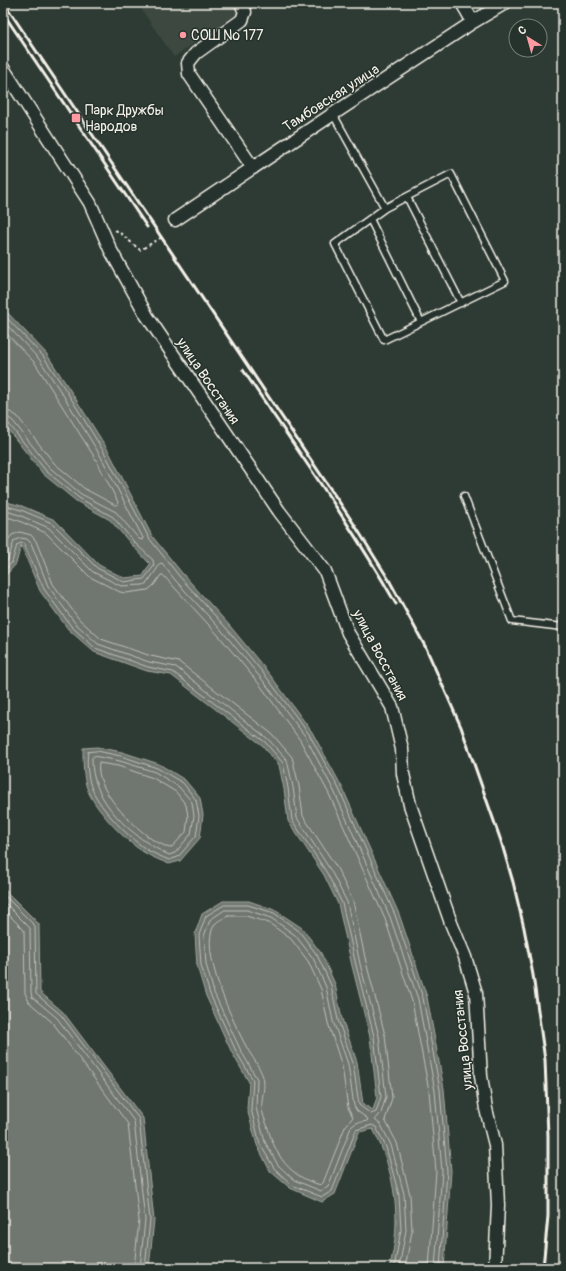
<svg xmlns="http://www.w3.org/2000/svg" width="566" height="1271" viewBox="0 0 566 1271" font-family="Pangolin,sans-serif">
<rect width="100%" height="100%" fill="#2e3b34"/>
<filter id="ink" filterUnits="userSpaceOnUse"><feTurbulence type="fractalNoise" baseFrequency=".025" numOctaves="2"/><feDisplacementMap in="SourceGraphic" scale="8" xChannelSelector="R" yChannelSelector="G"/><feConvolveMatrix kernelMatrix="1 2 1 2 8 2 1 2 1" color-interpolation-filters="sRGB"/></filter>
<g filter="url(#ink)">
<path fill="#3c4841" d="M137 3H234L240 12 174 57Z"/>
<path fill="#6f7770" stroke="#a4a8a0" d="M3 308 46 353 70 390 108 450 152 536 182 573 230 626 271 676 312 732 342 787 399 914 427 997 444 1089 451 1171 444 1268H389C403 1222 395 1171 373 1129L359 1132 335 1194 322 1202 290 1188 270 1171 257 1145 247 1109 249 1082 232 1053 206 996 197 966 195 934 202 914 223 901H249L275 910 302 928 321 953 335 984 342 1019 357 1062 363 1104 373 1110 377 1097 370 1037 352 966 338 904 324 875 288 821 284 789 279 765 262 745 171 675 147 671 94 652 68 629 40 591 21 545 16 564 5 576 3 577V501L22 506 55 520 99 565 124 578 143 576 150 564 132 545 110 520 76 501 43 474 6 427 3 425Z
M97 747 122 752 159 764 185 780 200 798 203 815 200 838 180 861 169 864C162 861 154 858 147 854 127 843 97 812 88 791 83 779 83 761 83 748Z
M3 890H5L39 924 40 992 63 1012 143 1118 154 1220 149 1268H3Z"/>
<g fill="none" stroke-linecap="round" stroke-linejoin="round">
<path stroke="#bfc0b8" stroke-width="1" d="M3 314 43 356 67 392 104 452 149 538 179 576 227 629 268 679 309 734 339 789 395 915 423 998 440 1090 447 1171 440 1268
M3 321 39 359 63 395 100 455 143 538 142 540 139 539 116 512 81 494 49 467 13 421 9 418 3 417
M3 330 35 363 95 458 118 502 117 505H115L85 489 54 463 17 416 10 412 3 411
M3 422 9 424 46 471 79 498 113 517 135 543 153 560 154 566 144 579 124 582 97 568 52 523 21 510 3 505
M3 510 19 515 49 528 93 572 121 586 143 585 147 583 157 569 159 564 162 563 175 580 223 632 264 682 305 736 334 791 390 917 418 999 435 1091 442 1171 435 1268
M3 516 17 520 46 533 90 577 120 592 126 593 148 590 154 585 161 575H163L219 636 260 685 300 740 329 794 385 919 412 1001 429 1091 436 1171 429 1268
M3 555 7 541 12 535 20 532 31 535 36 541 53 584 79 619 101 639 151 656 179 662 272 734 292 757 299 786 303 816 337 868 353 901 366 962 385 1035 392 1098 385 1120 397 1143 410 1195 412 1231 405 1268
M3 565 8 560 14 541 20 538 27 539 31 543 48 586 75 623 98 644 149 662 176 667 268 739 287 760 293 787 297 818 331 871 347 902 360 964 379 1036 386 1097 381 1113 375 1120 381 1125 391 1145 404 1194 406 1230 399 1268
M3 573 12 562 17 545 21 543 24 544 44 589 71 626 95 648 148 667 173 672 265 742 283 763 288 788 292 820 327 873 342 903 356 965 374 1036 381 1097 376 1112 371 1114 359 1105 353 1063 338 1020 331 985 317 955 299 931 274 913 248 905H224L206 916 199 935 201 965 210 994 236 1051 253 1080 251 1109 260 1144 274 1168 292 1185 322 1197 332 1191 356 1130 372 1125 376 1127 386 1147 399 1195 401 1230 394 1268
M97 751 121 756 157 768 183 783 196 800 199 816 196 836 178 857 169 860C162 857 155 854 149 851 131 840 100 809 92 789 88 780 86 762 88 752Z
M94 756 120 761 155 772 179 787 192 802 194 816 191 834 175 853 169 855C133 838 90 801 92 758Z
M99 763 118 766 153 778 176 792 186 805 188 816 186 832 172 847 169 848C164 845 158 843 153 840 133 826 94 790 99 763Z
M3 894 35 926 36 994 61 1015 139 1119 150 1220 145 1268
M3 901 30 928 31 992 32 997 57 1018 134 1121 145 1220 140 1268
M3 909 24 930 25 993 29 1002 53 1023 128 1124 139 1220 134 1268
M225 910H247L271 918 295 935 313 958 326 987 333 1021 348 1064 354 1106 357 1111 368 1119 367 1121 356 1123 351 1127 328 1187 321 1191 294 1180 278 1165 265 1142 256 1108 257 1079 240 1049 214 993 206 964 204 936 210 920Z
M228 916H246L269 923 291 939 308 961 321 989 328 1023 342 1066 348 1108 353 1117 345 1127 323 1183 321 1185C289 1177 275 1155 267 1125 265 1120 262 1113 262 1107 261 1098 266 1087 263 1077 260 1067 252 1057 247 1048 234 1024 197 948 215 924 217 921 224 918 228 916Z"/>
<g stroke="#f4f1e8" stroke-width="9">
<path id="lane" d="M333 114 385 208 335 244 384 340 505 281 451 174 385 208
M407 197 461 303
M370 219 421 322
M464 496 512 621 563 627"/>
</g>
<g stroke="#f4f1e8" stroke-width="15">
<path id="street" d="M241 3 245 12 242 20 196 53 188 63 189 74 253 168
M462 3 473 22
M3 68 90 203 110 249 147 316 279 511 325 571 348 633 392 707 402 749 403 774 410 805 451 923 465 957 476 993 481 1076 486 1109 495 1145 498 1205 495 1268
M175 220 333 114 473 22 505 3"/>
</g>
<path stroke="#f4f1e8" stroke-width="2" stroke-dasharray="3 3" stroke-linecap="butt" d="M115 230 119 232 140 250 164 236
M3 833 10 847 3 854"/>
<use href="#lane" stroke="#26332d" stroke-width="6"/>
<use href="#street" stroke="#26332d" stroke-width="12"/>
<path stroke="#f4f1e8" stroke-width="3" d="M4 3 354 524 389 580 426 648 461 727 501 841 513 882 524 928 533 975 545 1060 548 1136V1216L543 1268
M3 13 147 227
M243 370C295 447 350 523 396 604"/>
</g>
</g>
<g fill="#ff9aa2" stroke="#26332d" stroke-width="1.5">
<circle cx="183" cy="35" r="4"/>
<rect x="71" y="113" width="10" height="10" rx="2"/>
</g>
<g text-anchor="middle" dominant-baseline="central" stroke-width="3" stroke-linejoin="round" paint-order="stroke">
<g font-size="14" fill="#f4f1e8" stroke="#26332d" text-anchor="start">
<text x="191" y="35">СОШ № 177</text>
<text x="85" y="110">Парк Дружбы<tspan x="85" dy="16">Народов</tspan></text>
</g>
<g font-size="14" fill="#f4f1e8" stroke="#26332d">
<text transform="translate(331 98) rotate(-33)">Тамбовская улица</text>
<text transform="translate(208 381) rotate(56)">улица Восстания</text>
<text transform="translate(380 655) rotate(62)">улица Восстания</text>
<text transform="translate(463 1040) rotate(-96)">улица Восстания</text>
</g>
</g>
<rect width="566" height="1271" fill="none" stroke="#26332d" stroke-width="16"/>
<rect x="8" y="8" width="550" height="1255" fill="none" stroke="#f4f1e8" stroke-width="1.5" filter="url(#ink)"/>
<g transform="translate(528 38) rotate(323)"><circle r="19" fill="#26332d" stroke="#787f78"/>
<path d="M0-3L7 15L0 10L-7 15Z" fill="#ff9aa2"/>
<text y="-6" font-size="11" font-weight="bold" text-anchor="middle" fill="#f4f1e8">С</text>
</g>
</svg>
